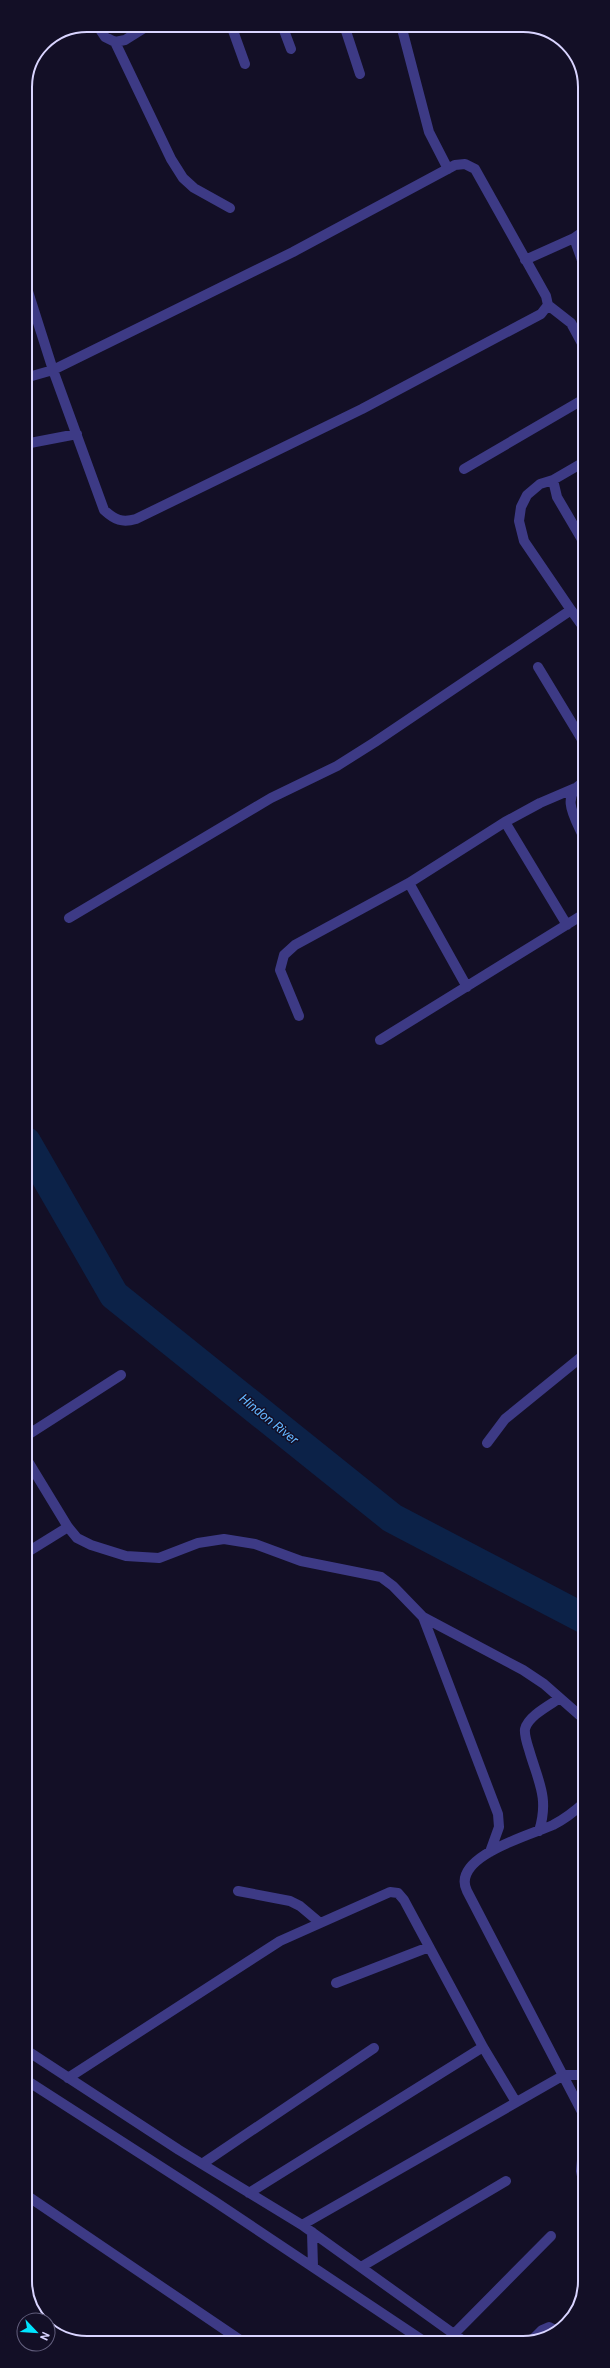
<svg xmlns="http://www.w3.org/2000/svg" width="610" height="2368" viewBox="0 0 610 2368" font-family="Roboto,sans-serif">
<rect width="100%" height="100%" fill="#130f26"/>
<g fill="none" stroke-linecap="round" stroke-linejoin="round">
<path stroke="#0c2248" stroke-width="30" d="M26 1142 114 1295 392 1518 585 1619"/>
<path stroke="#3d3a85" stroke-width="10" d="M97 25 105 37 115 42 125 40 149 25
M231 25 245 64
M282 25 291 49
M344 25 360 74
M401 25 429 132 448 169
M115 42 171 159 183 178 194 188 230 208
M584 231 574 238 584 266
M525 260 574 238
M25 282 53 370 104 510C115 520 122 523 136 519L362 409 541 314 548 305 546 296 475 169 465 164 455 165 293 252 53 370 25 378
M548 305 571 323 584 347
M25 444 77 434
M464 469 584 399
M553 480 557 497 584 543
M571 610 584 628
M538 667 584 743
M584 782C559 796 575 818 584 838
M505 822 567 925
M409 883 467 987
M69 918 271 798 337 766 375 742 571 610 524 541 519 521 521 507 527 495 540 484 553 480 584 462
M299 1016 280 970 284 955 295 945 409 883 505 822 540 803 575 788
M380 1040 584 914
M26 1436 121 1375
M487 1443 505 1419 585 1354
M26 1458 68 1527 77 1538 91 1545 126 1556 159 1558 198 1543 224 1539 255 1544 301 1561 381 1577 393 1586 423 1617 523 1670 544 1684 585 1720
M26 1553 68 1527
M423 1617 498 1814 499 1827 490 1852
M585 1802C575 1811 565 1819 553 1825 530 1835 450 1857 467 1891L582 2112 583 2149 581 2171 585 2191
M539 1831C549 1799 539 1783 530 1753 528 1746 524 1736 525 1729 528 1716 550 1705 560 1698
M238 1891 290 1901 300 1906 319 1922
M336 1983 429 1947
M26 2050 179 2150 302 2225 465 2342
M68 2078 280 1941 390 1892 398 1893 404 1900 483 2047 516 2102
M26 2080 214 2201 425 2342
M202 2164 374 2048
M249 2193 483 2047
M26 2195 243 2342
M302 2225 564 2075H585
M312 2232 313 2267
M361 2267 506 2181
M454 2334 551 2236
M530 2342 542 2330 549 2327 555 2330"/>
</g>
<g text-anchor="middle" dominant-baseline="central" stroke-width="3" stroke-linejoin="round" paint-order="stroke">
<g font-size="13" font-style="italic" fill="#62b6ff" stroke="#130f26">
<text transform="translate(269 1419) rotate(39)">Hindon River</text>
</g>
</g>
<path d="M0 0H610V2368H0ZM87 32H523A55 55 0 0 1 578 87V2281A55 55 0 0 1 523 2336H87A55 55 0 0 1 32 2281V87A55 55 0 0 1 87 32Z" fill="#130f26" fill-rule="evenodd"/>
<path fill="none" stroke="#d9d4ff" stroke-width="2" d="M87 32H523A55 55 0 0 1 578 87V2281A55 55 0 0 1 523 2336H87A55 55 0 0 1 32 2281V87A55 55 0 0 1 87 32Z"/>
<g transform="translate(36 2332) rotate(115)"><circle r="19" fill="#130f26" stroke="#625e7d"/>
<path d="M0-3L7 15L0 10L-7 15Z" fill="#00e5ff"/>
<text y="-6" font-size="11" font-weight="bold" text-anchor="middle" fill="#d9d4ff">N</text>
</g>
</svg>
